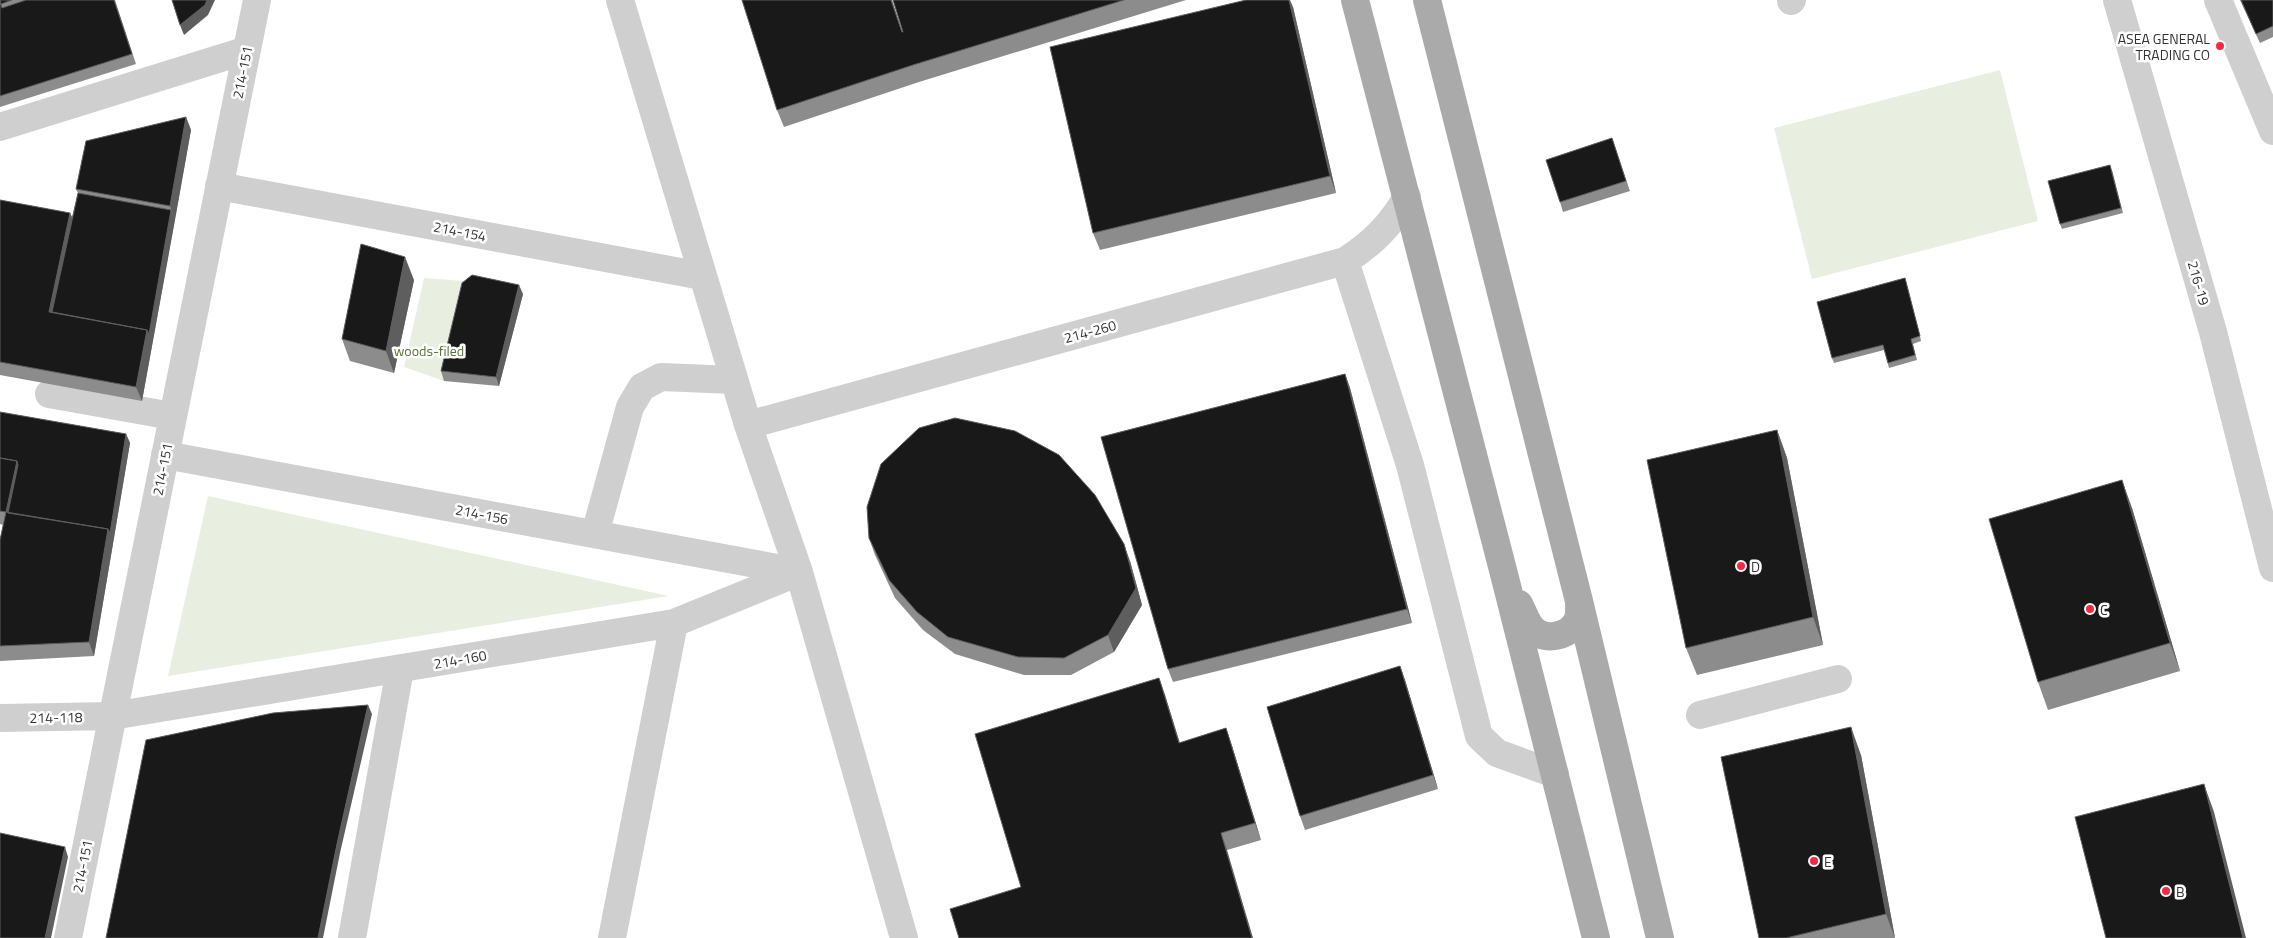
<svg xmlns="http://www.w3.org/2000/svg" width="2273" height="938" viewBox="0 0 2273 938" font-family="'Titillium Web',sans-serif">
<rect width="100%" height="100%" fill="#fff"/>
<path fill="#e9efe0" d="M2000 70 2038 221 1812 279 1774 128Z
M424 278 464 281 444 381 404 367Z
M208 496 669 596 168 676Z"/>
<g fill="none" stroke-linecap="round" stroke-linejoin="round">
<path stroke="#cfcfcf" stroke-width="28" d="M620 0 748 425 799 572 904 938
M2117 0 2213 332 2273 568
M2218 0 2273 131
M1791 1 1792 0
M0 127 247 50
M219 186 702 276
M1345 261 1410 465 1479 736 1497 753 1555 774
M49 394 172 416
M748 425 1345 261C1372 244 1391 225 1407 197
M165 455 799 572
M595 534 630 407 642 387 661 377 734 380
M1700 715 1838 679
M0 718 112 716 674 623 799 572
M68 938 257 0
M352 938 400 669
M612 938 674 623"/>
<path stroke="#aaa" stroke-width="28" d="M1355 0 1504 574 1596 938
M1427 0 1579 601 1660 938
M1519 604C1524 613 1527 626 1536 632 1549 641 1570 635 1577 621 1580 615 1579 607 1579 601"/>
</g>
<path fill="#8c8c8c" d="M0 0H115L136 64 0 107Z
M893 0H1186L919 82 784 127 777 110 903 32Z
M2240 0H2273V37L2260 43Z
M1293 7 1336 193 1100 250 1093 233Z
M186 117 191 130 142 401 0 375V200L70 213 72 217 78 193 76 189Z
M1612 138 1630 191 1563 212 1560 202Z
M2112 170 2123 213 2062 229 2060 224Z
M1905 278 1921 341 1913 344 1917 360 1889 368 1884 350 1834 363 1832 358Z
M414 280 394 373 350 361 342 339Z
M523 294 499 386 444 381 441 371Z
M1345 374 1350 388 1412 623 1173 682 1168 669Z
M0 412 126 434 130 443 94 656 0 661V540L3 525 0 524Z
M1777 430 1787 458 1823 645 1697 675 1686 648Z
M2132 508 2180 671 2048 710 2038 682Z
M869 538 1130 561 1142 605 1114 652 1071 675H1024L955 654 923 630 895 598 875 555Z
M1400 666 1405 680 1438 789 1305 830 1300 816Z
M1159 678 1165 695 1180 743 1226 728 1232 746 1261 840 1227 850 1021 887Z
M1861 755 1895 938H1759Z"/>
<path fill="#5e5e5e" d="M207 0H215L208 15 184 35 180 25Z
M891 0H892L908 50 902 32Z
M1289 0H1290L1293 7 1336 193 1330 176Z
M186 117 191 130 175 220 170 206Z
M171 210 175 220 142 401 136 387Z
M70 213 76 226 56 317 49 312Z
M405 257 414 280 394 373 386 351Z
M1905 278 1906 283 1921 341 1920 336Z
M519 285 523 294 499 386 496 377Z
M1345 374 1350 388 1412 623 1407 609Z
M1777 430 1787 458 1823 645 1813 617Z
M126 434 130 443 94 656 89 642 108 529Z
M17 461 22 474 13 517 6 512Z
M2122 480 2132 508 2180 671 2170 643Z
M1124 544 1130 561 1142 605 1114 652 1108 635Z
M1400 666 1405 680 1438 789 1433 775Z
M1159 678 1165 695 1185 761 1179 743Z
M368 705 372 714 340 853 323 938H318L337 844Z
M1851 727 1861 755 1895 938 1886 914Z
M1226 728 1232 746 1261 840 1255 823Z
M2204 784 2214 812 2246 938H2243Z
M1221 833 1227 850 1253 938H1252Z
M65 847 68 857 51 938H45Z"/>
<path fill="#191919" stroke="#5e5e5e" d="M0 0H12L1 4Z
M26 0H114L132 54 0 96V2L2 8Z
M172 0H207L205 5 180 25Z
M742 0H891L902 32H903L893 0H1124L913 65 777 110Z
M1246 0H1289L1330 176 1093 233 1050 47Z
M2241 0H2273V26L2256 34Z
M186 117 170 206 76 189 86 141Z
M1612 138 1626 181 1560 202 1546 160Z
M2110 165 2121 208 2060 224 2048 181Z
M78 193 171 210 149 334 147 330 52 312Z
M0 200 70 213 49 312 147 330 136 387 0 362Z
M361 244 405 257 386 351 342 339Z
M472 275 519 285 496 377 441 371 462 283Z
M1905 278 1920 336 1911 339 1915 355 1888 363 1883 345 1832 358 1817 302Z
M1345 374 1407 609 1168 669 1101 437Z
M0 412 126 434 110 533 108 529 8 513 18 465 17 461 0 458Z
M955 418 1015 431 1059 455 1095 495 1124 544 1136 588 1108 635 1064 658 1018 657 948 637 917 612 889 580 869 538 867 507 881 464 919 428Z
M1777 430 1813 617 1686 648 1647 460Z
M0 458 17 461 6 512 0 511Z
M2122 480 2170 643 2038 682 1989 519Z
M6 512 108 529 89 642 0 646V540Z
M1400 666 1433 775 1300 816 1267 707Z
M1159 678 1179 743 1226 728 1255 823 1221 833 1252 938H959L950 909 1021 887 975 734Z
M368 705 337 844 318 938H106L146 740 273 713Z
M1851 727 1886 914 1786 938H1759L1721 757Z
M2204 784 2243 938H2106L2075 817Z
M0 833 65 847 45 938H0Z"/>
<g fill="#f52944" stroke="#fff" stroke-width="2">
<circle cx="2220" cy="46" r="5"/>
<circle cx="1741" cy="566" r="5"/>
<circle cx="2090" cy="609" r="5"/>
<circle cx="1814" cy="861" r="5"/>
<circle cx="2166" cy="891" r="5"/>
</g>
<g text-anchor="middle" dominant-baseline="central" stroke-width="5" stroke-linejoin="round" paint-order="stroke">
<g font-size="14" fill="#323232" stroke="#fff" text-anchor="start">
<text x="2210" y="38" text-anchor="end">ASEA GENERAL<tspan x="2210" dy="16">TRADING CO</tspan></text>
<text x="1751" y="566">D</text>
<text x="2100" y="609">C</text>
<text x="1824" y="861">E</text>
<text x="2176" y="891">B</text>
</g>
<g font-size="14" fill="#323232" stroke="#fff">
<text transform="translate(242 72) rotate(-79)">214-151</text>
<text transform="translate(460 231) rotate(11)">214-154</text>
<text transform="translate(2199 283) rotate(74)">216-19</text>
<text transform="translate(1090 331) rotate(-15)">214-260</text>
<text transform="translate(162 469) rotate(-79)">214-151</text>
<text transform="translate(482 514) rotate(11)">214-156</text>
<text transform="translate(460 659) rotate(-10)">214-160</text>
<text transform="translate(56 717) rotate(-1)">214-118</text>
<text transform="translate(82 866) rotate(-79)">214-151</text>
</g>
<g font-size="14" fill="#58733a" stroke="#fff">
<text x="429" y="350">woods-filed</text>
</g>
</g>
</svg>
